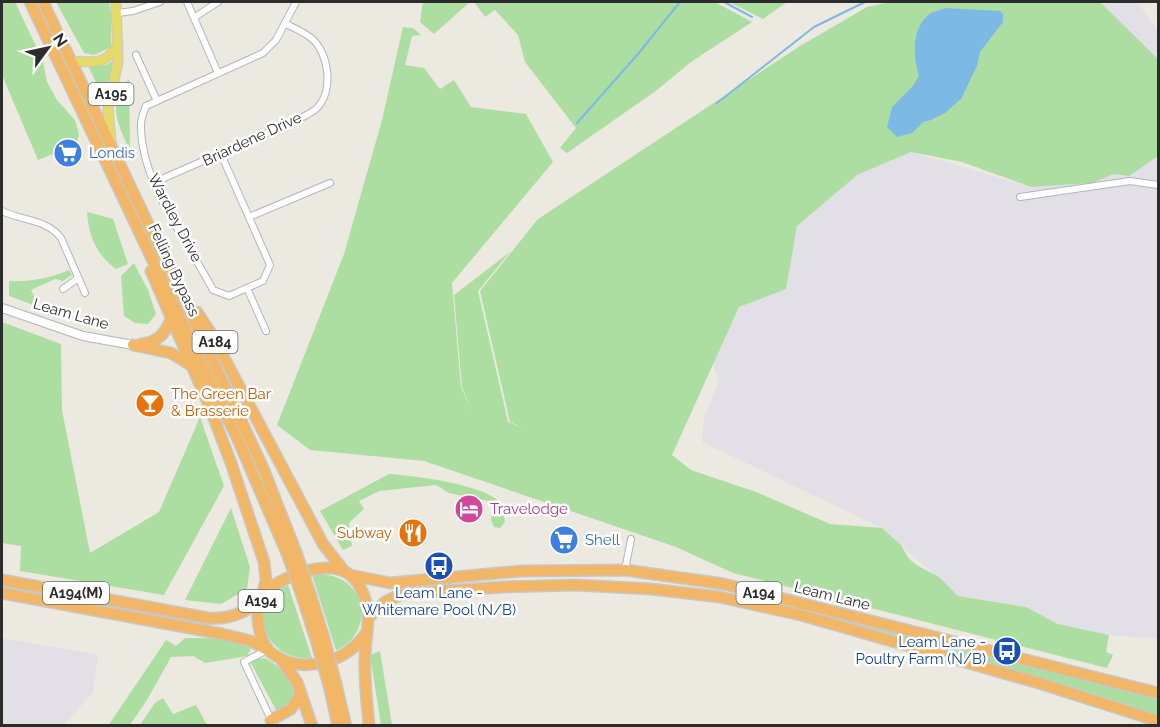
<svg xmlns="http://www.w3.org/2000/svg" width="1160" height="727" viewBox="0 0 1160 727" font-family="Raleway,sans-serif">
<rect width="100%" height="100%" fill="#ece9e0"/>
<path fill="#e2dfe6" d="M1085 2H1137L1158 31V639L1109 635 1058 624 1026 607 958 596 882 528 702 442 704 417 719 382 700 327 738 242 857 175 911 152 1031 187 1091 183Z
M2 638 98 655 93 693 63 725H2Z"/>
<path fill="#addea1" d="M2 2H15L43 61 47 82 57 100 75 120 79 134 77 143 71 147 38 160 2 75Z
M56 2H109L111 13V47L94 55 84 53Z
M423 2H470L434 34 420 22Z
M474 2H715L752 22 691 62 657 90 567 153 560 148 576 128 525 62 518 35 495 10 485 17Z
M729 2H787L763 19Z
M889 2H1100L1158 59V156L1129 176 1114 174 1092 183 1031 187 962 162 911 152 857 175 797 226 786 289 739 307 672 455 691 470 756 492 830 524 882 528 901 545 909 559 918 566 939 577 958 596 1026 607 1058 624 1109 635 1106 652 1113 655 1107 668 733 573 676 547 424 461 310 450 277 425 344 254 382 120 403 27 413 28 421 35 412 36 405 65 424 68 440 89 454 80 471 107 526 114 553 162 452 283 461 387 473 414 462 387 454 295 510 252 478 291 508 422 525 429 510 422 480 291 538 219 800 46 867 7Z
M115 60 105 101 88 66 106 65Z
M129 79 130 151C118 124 106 105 129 79Z
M87 212 113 219 128 264 116 269C96 254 89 237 87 212Z
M134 263 148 290 156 314 148 324 135 323 124 316 121 276Z
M69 270 72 275 63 281 55 279 31 290 39 307 9 296V281C30 282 51 278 69 270Z
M2 322 61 344 62 410 90 553 159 512 200 417 224 486 164 595 20 571 21 546 2 543Z
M389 474C411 475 489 485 501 504 504 509 504 516 505 522L500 528 494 527 491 520 493 502 449 493 436 485 379 491 359 501 364 509 349 523 352 546 343 550 320 511Z
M231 508 250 567 247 589 221 604 185 600Z
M323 574C333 576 342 578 349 585 371 604 362 641 336 650L312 575Z
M288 585 312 658C262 661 245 603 288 585Z
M813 611 1158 697V717L812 613Z
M185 638C202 638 239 637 251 649L247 656 205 663 193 656 171 657 147 700 130 725 108 726 166 640 176 646Z
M380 651 392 725H381L370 655Z
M263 658C275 660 298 685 294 698 292 703 285 707 280 711L276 710 251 663 257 659Z
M163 698 173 714 196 705 207 725H140L155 703Z"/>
<path fill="#7cbae5" d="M945 8 1000 11 1003 14V22L980 52 977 66 961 99 945 113 931 120 923 122 912 133 897 137 887 127 892 107 912 87 919 76C913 57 911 26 931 13 935 11 941 10 945 8Z"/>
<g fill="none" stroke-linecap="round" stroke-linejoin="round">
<path stroke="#7cbae5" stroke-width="2" d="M724 2 752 17
M717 103 814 27 865 2
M577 123 638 54 680 2"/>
<g stroke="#b3b4be" stroke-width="8">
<path id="street" d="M187 2 218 73
M118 13 133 11 160 2
M195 17 218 2
M136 55 157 101
M221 154 270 265 263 281 229 296 213 290C187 240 140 182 141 124 141 118 144 112 146 106L263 53 276 40 296 2
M155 182 301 118C306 115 313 112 317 108 334 91 329 52 311 38 304 32 294 28 286 24
M1020 197 1130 181 1158 185
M2 211C22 221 47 219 61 238L85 293
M249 217 330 183
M247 288 266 331
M63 289 77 279
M625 570 631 539
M267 650 244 662 274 726"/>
</g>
<g stroke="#b3b4be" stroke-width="10">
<path id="secondary" d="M2 308 83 336 133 345"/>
</g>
<g stroke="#c8c8c8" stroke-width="11">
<path id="primary" d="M72 61C94 62 107 66 118 43
M111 141 108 109 118 62 116 2"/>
</g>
<g stroke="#c8c8c8" stroke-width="13">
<path id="highway" d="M30 2 239 442 288 556
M43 2 245 429 263 468 296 552
M151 271 210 408 231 463 264 562 266 580 262 597
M197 312 212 335 323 544 344 571
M141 344C158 342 165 334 171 319
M133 345 171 353 192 366
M350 575 390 583 522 571 625 570 724 584 1158 693
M2 580 208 618C228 620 242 613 260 603
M2 593 222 634 251 641 267 650
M310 593 324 638
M302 596 316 640
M369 617 385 602 402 594 503 587 576 585 651 589 720 597 801 615 1042 684 1158 721
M366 633C348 661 307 674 278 657 267 652 263 643 260 632 257 621 256 606 263 596 276 577 330 557 350 575 358 581 364 593 366 602 371 620 365 639 365 657 364 680 367 703 369 726
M282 661 297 682 312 726
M336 684 346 726
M329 686 338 726
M271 720 291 709 301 694"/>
</g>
<use href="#street" stroke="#fff" stroke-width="6"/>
<use href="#secondary" stroke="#fff" stroke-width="8"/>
<use href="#primary" stroke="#e5da6c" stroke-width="9"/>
<use href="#highway" stroke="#f1b666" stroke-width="10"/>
<g stroke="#c8c8c8" stroke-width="13" stroke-linecap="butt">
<path id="highway-bridge" d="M296 552 310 593
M288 556 302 596
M324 638 336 684
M316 640 329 686"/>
</g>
<use href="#highway-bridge" stroke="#f1b666" stroke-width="10"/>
</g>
<defs>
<g id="supermarket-disc" transform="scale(1.5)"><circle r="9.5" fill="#3f7fe0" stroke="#fff"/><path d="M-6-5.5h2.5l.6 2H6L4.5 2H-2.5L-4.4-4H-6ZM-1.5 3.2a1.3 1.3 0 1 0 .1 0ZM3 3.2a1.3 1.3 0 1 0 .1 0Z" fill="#fff"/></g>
<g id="bar-disc" transform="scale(1.5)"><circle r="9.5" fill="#e8710a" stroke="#fff"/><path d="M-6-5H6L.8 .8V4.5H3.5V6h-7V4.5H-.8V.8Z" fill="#fff"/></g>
<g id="hotel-disc" transform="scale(1.5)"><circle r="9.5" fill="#d1479c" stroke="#fff"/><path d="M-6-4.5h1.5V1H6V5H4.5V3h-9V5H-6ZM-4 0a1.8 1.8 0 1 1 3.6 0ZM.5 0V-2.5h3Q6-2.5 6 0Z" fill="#fff"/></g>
<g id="restaurant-disc" transform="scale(1.5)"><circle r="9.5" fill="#e8710a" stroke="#fff"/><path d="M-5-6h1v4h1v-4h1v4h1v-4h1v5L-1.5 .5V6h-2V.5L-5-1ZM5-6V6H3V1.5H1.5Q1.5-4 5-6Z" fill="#fff"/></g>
<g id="bus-disc" transform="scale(1.5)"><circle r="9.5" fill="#1a4fb4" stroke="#fff"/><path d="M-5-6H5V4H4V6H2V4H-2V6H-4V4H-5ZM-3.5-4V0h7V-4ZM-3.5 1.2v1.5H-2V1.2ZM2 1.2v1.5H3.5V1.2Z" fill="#fff"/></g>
</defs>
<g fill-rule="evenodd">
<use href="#supermarket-disc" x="68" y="153"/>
<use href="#bar-disc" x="150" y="403"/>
<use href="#hotel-disc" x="469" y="509"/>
<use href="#restaurant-disc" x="413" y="533"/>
<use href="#supermarket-disc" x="564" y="540"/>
<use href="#bus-disc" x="439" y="566"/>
<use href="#bus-disc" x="1007" y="651"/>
</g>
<g text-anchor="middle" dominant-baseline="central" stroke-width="5" stroke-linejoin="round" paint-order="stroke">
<g fill="#fff" stroke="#6b6b6b" stroke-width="1.5">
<rect x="88.5" y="83" width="45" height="22" rx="4.5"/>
<rect x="192.5" y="331" width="45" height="22" rx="4.5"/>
<rect x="43" y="582" width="66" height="22" rx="4.5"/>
<rect x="736.5" y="582" width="45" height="22" rx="4.5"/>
<rect x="238.5" y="590" width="45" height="22" rx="4.5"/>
</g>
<g font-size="14" font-weight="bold" fill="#2c2c2c">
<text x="111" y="94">A195</text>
<text x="215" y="342">A184</text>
<text x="76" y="593">A194(M)</text>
<text x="759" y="593">A194</text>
<text x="261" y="601">A194</text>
</g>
<g font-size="15" fill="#2c2c2c" stroke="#fff">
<text transform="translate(252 139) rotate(-25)">Briardene Drive</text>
<text transform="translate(175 218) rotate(62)">Wardley Drive</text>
<text transform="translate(174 270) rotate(65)">Felling Bypass</text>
<text transform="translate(71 314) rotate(16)">Leam Lane</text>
<text transform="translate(832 596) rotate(14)">Leam Lane</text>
</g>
<g font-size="15" fill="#366cbe" stroke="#fff" text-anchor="start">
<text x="89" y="153">Londis</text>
<text x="585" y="540">Shell</text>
</g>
<g font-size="15" fill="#c56008" stroke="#fff" text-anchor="start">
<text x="171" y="394">The Green Bar<tspan x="171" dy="17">&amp; Brasserie</tspan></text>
<text x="392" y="533" text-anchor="end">Subway</text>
</g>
<g font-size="15" fill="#b23c85" stroke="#fff" text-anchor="start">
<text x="490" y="509">Travelodge</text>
</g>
<g font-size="15" fill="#164399" stroke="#fff">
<text x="439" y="593">Leam Lane -<tspan x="439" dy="17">Whitemare Pool (N/B)</tspan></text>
<text x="986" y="642" text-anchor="end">Leam Lane -<tspan x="986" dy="17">Poultry Farm (N/B)</tspan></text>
</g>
</g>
<rect width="1160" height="727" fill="none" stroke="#2c2c2c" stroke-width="6"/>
<g transform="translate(48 48) rotate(57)" stroke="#ffffff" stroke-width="4.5" paint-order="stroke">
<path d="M0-4.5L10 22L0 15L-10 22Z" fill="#2c2c2c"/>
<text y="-9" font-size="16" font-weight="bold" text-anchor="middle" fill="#2c2c2c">N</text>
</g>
</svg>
